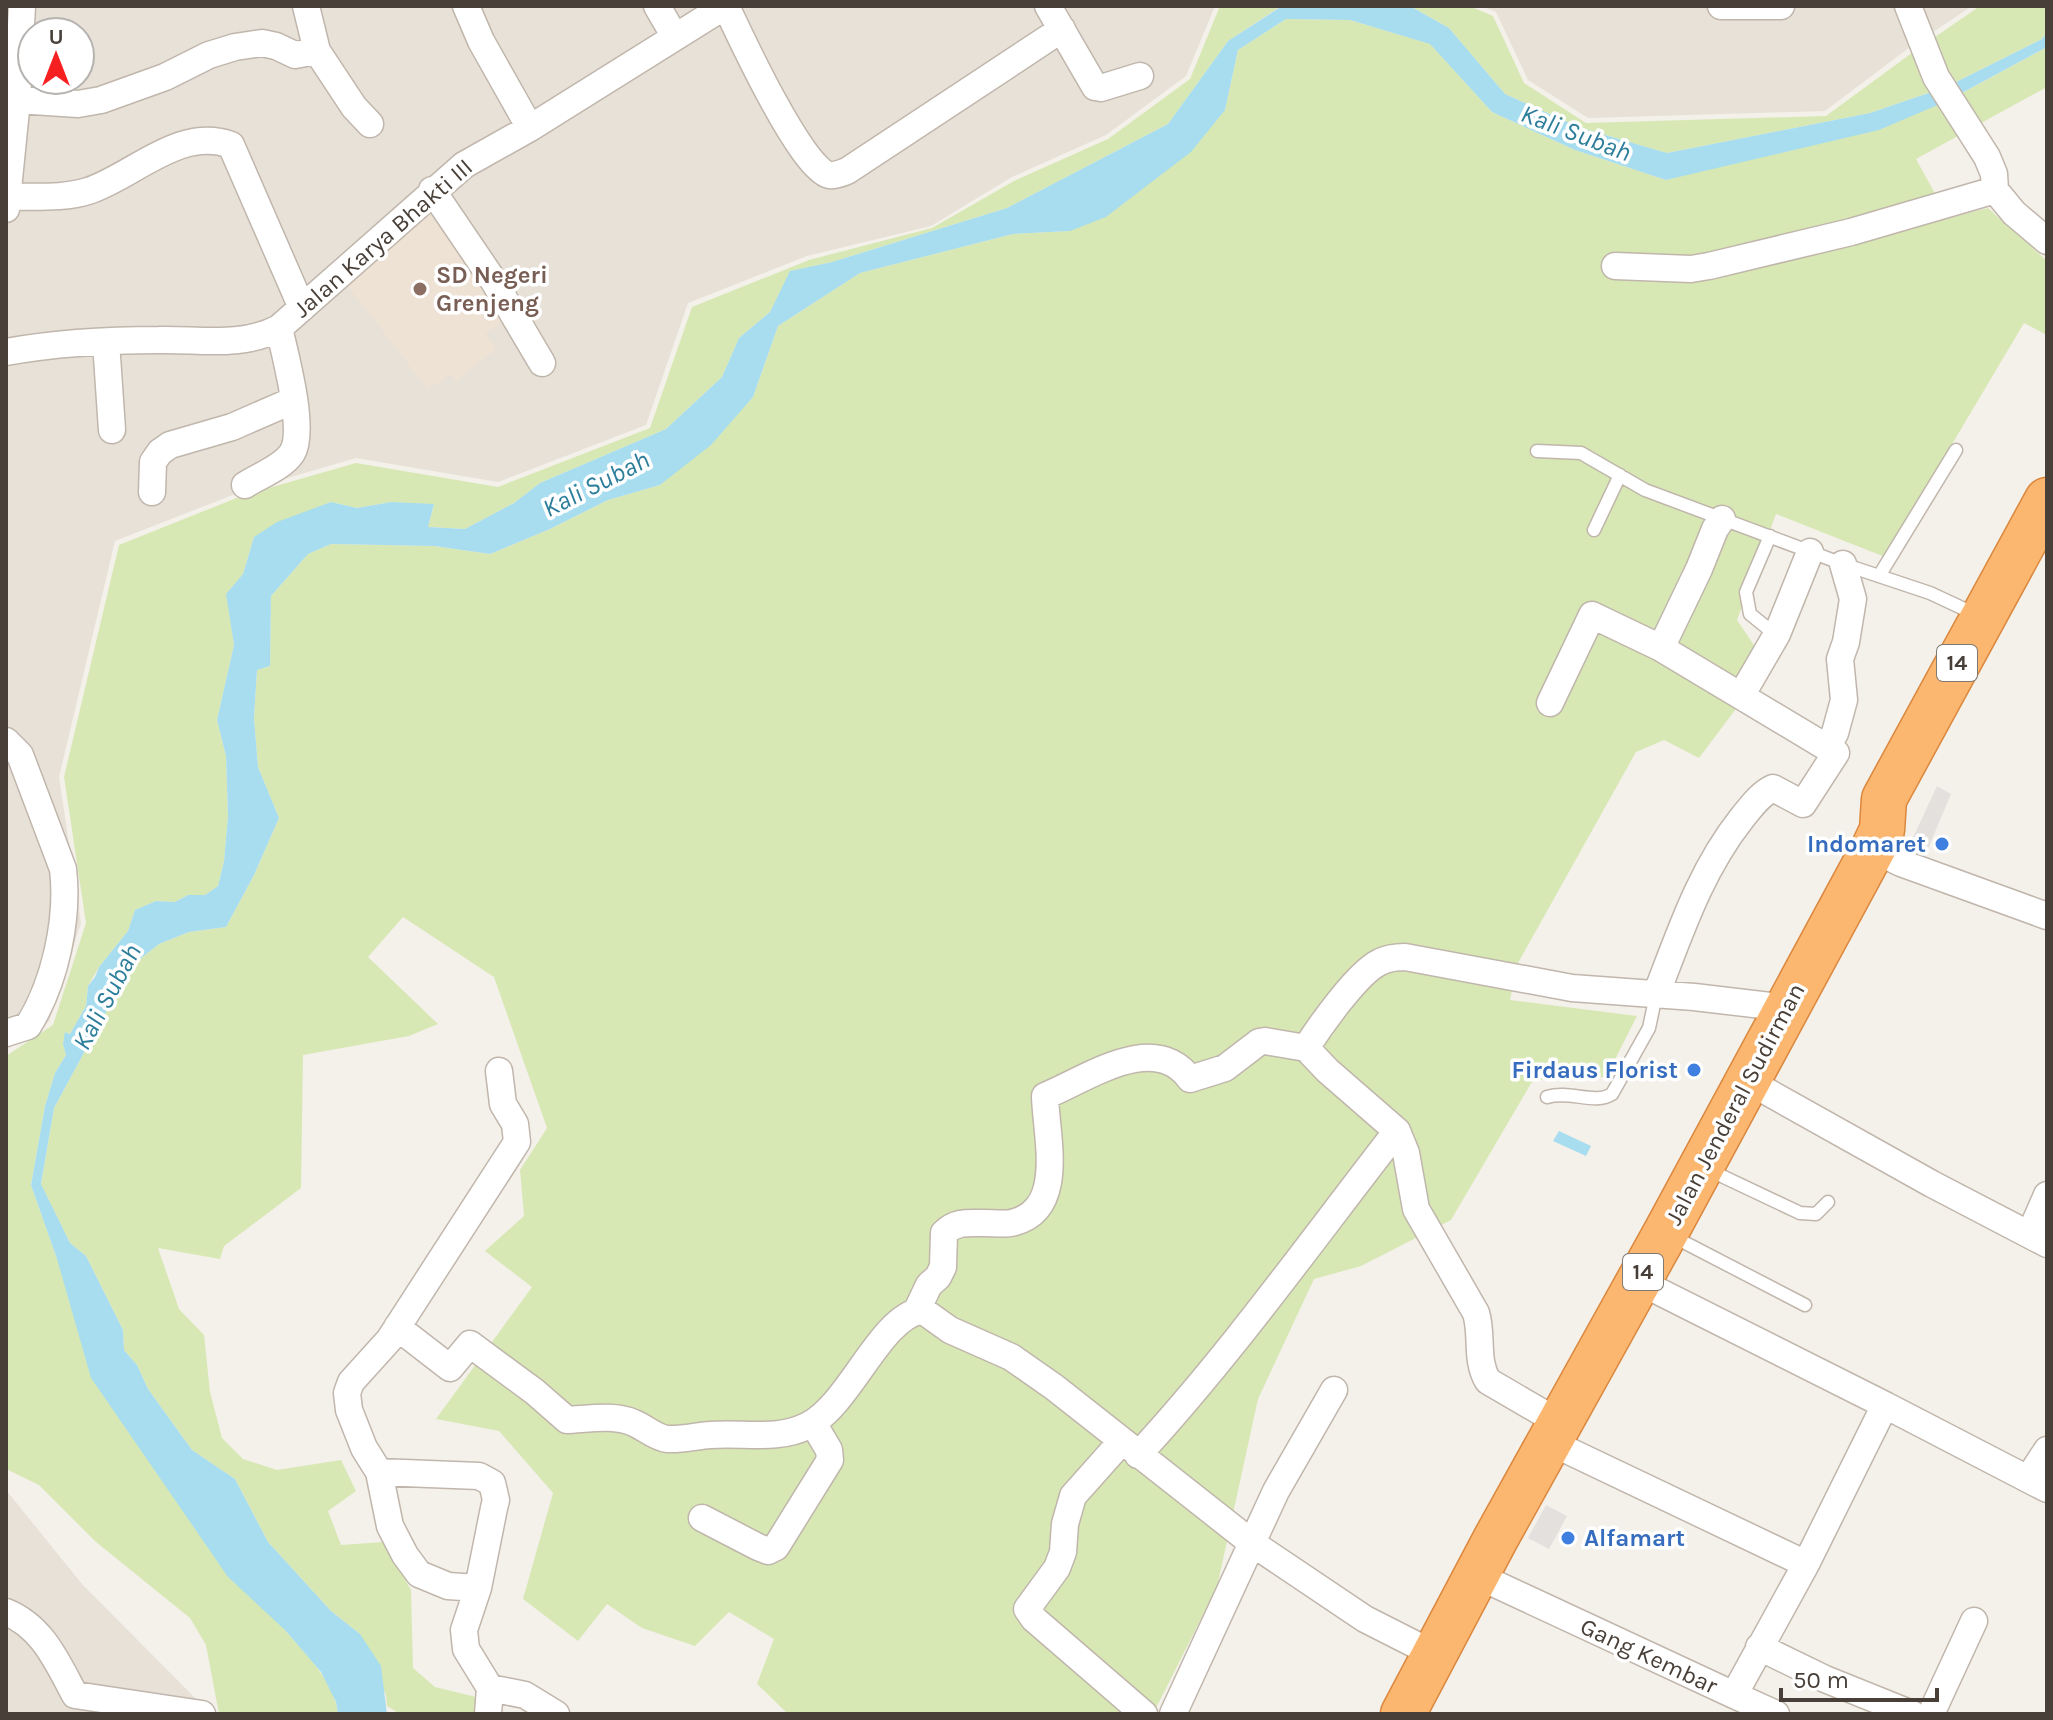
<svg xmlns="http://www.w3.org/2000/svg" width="2053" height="1720" viewBox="0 0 2053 1720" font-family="Karla,sans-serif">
<rect width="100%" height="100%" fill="#f4f0ea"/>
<path fill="#e8e1d8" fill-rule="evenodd" d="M18 6H1215L1186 76 1106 135 1012 177 931 226 807 256 688 303 646 425 498 482 356 458 243 491 115 541 59 777 81 923 49 1022 6 1050V126ZM32 32H80V80H32Z
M1481 6H1972L1906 50 1825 111 1588 118 1528 80 1496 12Z
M6 1490 82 1584 206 1709 204 1714H6Z"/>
<path fill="#ede2d4" d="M425 202 505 320 485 334 497 349 456 381 450 374 428 390 343 280Z"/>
<path fill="#d8e8b4" d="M1220 6H1293H1281L1228 41 1168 124 1007 208 832 262 791 271 770 312 739 338 722 377 666 429 540 483 514 503 465 529 428 527 434 505 391 502 357 508 331 502 254 537 243 574 227 594 234 645 217 720 226 756 228 816 224 861 218 886 205 895H188L175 902 156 901 135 910 128 931 99 967 88 986 86 1006 70 1034 66 1032 63 1044 66 1055 55 1073 45 1106 31 1185 57 1259 285 1630C305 1654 335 1681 338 1714H219L206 1645 190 1618 96 1542 39 1485 6 1469V1056L53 1025 86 923 64 777 119 545 244 495 356 463 498 487 650 428 692 307 809 260 932 228 1014 181 1108 139 1190 79Z
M1410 6H1469L1493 16 1524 83 1586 123 1826 116 1920 47 1940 89 1870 113 1667 153 1581 128 1505 94 1449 28Z
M1980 6H2047V32L2042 39 1946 87 1925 44Z
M1286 19 1350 20 1431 44 1492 112 1575 150 1666 180 1947 101 1967 131 1916 159 1938 199 1857 224 1621 273 1944 209 1949 218 1988 208 2047 261V335L2024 323 1885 557 1776 514 1737 620 1768 666 1699 758 1664 740 1636 752 1518 963 1510 1000 1637 1016 1606 1077 1533 1080 1451 1220 1361 1266 1314 1279 1258 1399 1217 1587 1153 1714H788L757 1684 774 1639 729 1612 695 1646 642 1628 607 1604 578 1641 523 1599 553 1493 499 1431 436 1419 532 1287 485 1251 524 1216 520 1170 547 1128 494 977 403 917 368 957 438 1024 409 1036 303 1055 301 1188 224 1246 220 1259 158 1248 179 1309 204 1335 210 1392 222 1438 243 1459 277 1470 341 1460 356 1491 328 1511 341 1545 384 1542 411 1590 413 1668 435 1687 476 1697 474 1714H400L387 1706 386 1695 360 1634 331 1611 268 1542 235 1479 192 1450 148 1389 137 1365 124 1350 123 1330 86 1256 70 1243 41 1185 54 1108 131 966 159 944 189 932 226 927 254 875 279 818 258 767 254 718 257 670 270 666 271 596 308 554 331 544 434 546 490 554 550 529 608 500 660 485 753 397 778 326 860 273 1013 234 1070 231 1225 110 1238 50Z
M2047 47V87L1972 128 1953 98Z"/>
<path fill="#e3e0de" d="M1937 786 1951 794 1927 851 1910 844Z
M1546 1505 1567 1516 1549 1549 1528 1538Z"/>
<path fill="#a8ddef" d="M1282 6H1410L1449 28 1505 94 1581 128 1667 153 1870 113 1946 87 2042 39 2047 32V47L1947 101 1879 130 1666 180 1575 150 1492 112 1430 44 1350 20 1286 19 1238 50 1225 110 1191 152 1106 217 1070 231 1013 234 860 273 778 326 753 397 711 445 660 485 608 500 550 529 490 554 434 546 331 544 308 554 271 596 270 666 257 670 254 718 258 767 279 818 254 875 226 927 189 932 159 944 131 966 54 1108 41 1184 70 1243 86 1256 123 1330 124 1350 137 1365 148 1389 192 1450 235 1479 268 1542 331 1611 360 1634 381 1666 387 1714H338L336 1702 321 1672 285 1630 228 1577 91 1378 57 1259 31 1185 45 1106 55 1073 66 1055 63 1044 65 1032 70 1034 86 1006 88 986 95 977 99 967 128 931 135 910 156 901 175 902 188 895H205L218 886 224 861 228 816 226 756 217 720 234 645 226 594 243 574 254 537 277 522 331 502 357 508 391 502 434 504 428 527 465 529 514 503 540 483 666 429 722 377 739 338 770 312 790 271 832 262 1007 208 1168 124 1228 41Z
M1559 1131 1591 1146 1586 1156 1553 1141Z"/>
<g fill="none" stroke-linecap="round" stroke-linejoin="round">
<g stroke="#c0b6ac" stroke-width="15">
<path id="lane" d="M1537 451 1581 453 1645 490 1843 564 1930 593 1975 614
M1594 530 1620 475
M1770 536 1746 592 1750 614 1776 635
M1879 576 1956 450
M1547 1097C1570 1090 1595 1105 1612 1094L1649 1028 1656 995
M1707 1169 1800 1213 1816 1214 1828 1202
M1672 1236 1805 1305"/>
</g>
<g stroke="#c0b6ac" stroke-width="29">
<path id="street" d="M306 6 317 51 354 107 370 124
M466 6 481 41 530 128
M657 6 675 37
M726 6C740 36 801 168 829 175 835 176 841 173 847 171L1062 29
M1048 6 1095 87 1101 88 1140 76
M1721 6H1781
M1908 6 1936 77 1987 157 1994 174 1995 190 2014 213 2047 241
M17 100 78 104 101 100 165 77 209 55 235 47 262 43 276 46 295 55 317 51
M432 190 493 280 542 363
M8 197C34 196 63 199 88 191 134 176 179 126 231 145L302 308
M6 209 17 100 22 6
M1615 266 1691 269 1709 266 1851 232 1995 190
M106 342 112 430
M6 352C56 343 108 340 159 340 200 339 241 348 279 328L464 165 530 128 725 6
M245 485C259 476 283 467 292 453 306 431 285 354 279 328
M152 492 153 462 160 452 170 445 232 427 294 400
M1661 648 1699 569 1715 529 1722 519
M1741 696 1777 634 1810 552
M1550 703 1592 615 1661 648 1836 753 1803 804 1773 788C1760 794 1751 807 1742 818 1700 871 1680 933 1656 995
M6 741 20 755 63 869C69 919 55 983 28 1026L6 1033
M1827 747 1835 733 1844 700 1840 659 1846 642 1853 599 1843 564
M1873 849 1901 863 2047 916
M1306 1048C1320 1026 1358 972 1380 962 1388 958 1397 957 1405 957L1572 988 1694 997 1787 1008
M1748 1081 1932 1184 2047 1244
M2030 1234 2047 1195
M1638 1281 1885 1405 1806 1564
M917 1310 929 1285 938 1277 943 1267 944 1233C956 1221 968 1223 984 1223 994 1223 1006 1225 1015 1222 1066 1208 1046 1136 1045 1096 1087 1079 1154 1030 1190 1079L1225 1068 1259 1042 1265 1041 1306 1048 1328 1071 1397 1131 1406 1153 1416 1209 1476 1313C1483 1335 1475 1360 1488 1381L1560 1423
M397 1327 450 1368 470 1344 535 1392 567 1420C588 1419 615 1414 634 1423 646 1428 654 1437 667 1439 682 1440 696 1436 710 1435 742 1432 777 1441 807 1426 851 1404 878 1319 922 1310L950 1330 1011 1357 1054 1387 1252 1543 1365 1619 1434 1654
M1885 1405 2047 1489
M1121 1442 1073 1496 1065 1524 1063 1552 1057 1568 1027 1609 1034 1619 1144 1714
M1138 1455C1232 1353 1312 1240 1397 1131
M379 1472 479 1476 492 1483 496 1500 494 1508 478 1588 464 1630 466 1649 490 1688 488 1714
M2028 1479 2047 1450
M702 1518 758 1547 768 1551 776 1547 830 1460 829 1450 813 1423
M1476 1575 1734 1695 1806 1564 1550 1442
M478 1588 448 1586 419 1574 405 1555 390 1526 379 1472 364 1448 349 1410 347 1393 351 1382 389 1340 517 1142 515 1124 503 1104 499 1071
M6 1612C43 1627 57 1662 75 1695L202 1714
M1759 1647 1825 1679 1912 1714
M490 1688 525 1695 556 1714
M1734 1695 1776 1714
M1173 1714 1276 1491 1334 1390
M1931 1714 1974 1621"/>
</g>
<g stroke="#db883e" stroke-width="47">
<path id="highway" d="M1403 1714 1496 1538 1666 1232 1873 849 1882 830 1884 799 2047 500"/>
</g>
<use href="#lane" stroke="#fff" stroke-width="12"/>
<use href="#street" stroke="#fff" stroke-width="26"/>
<use href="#highway" stroke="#fbb66f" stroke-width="44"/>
</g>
<circle fill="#8d6e63" stroke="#fff" stroke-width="3" cx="420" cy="289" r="8"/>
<g fill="#3f7fe0" stroke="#fff" stroke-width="3">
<circle cx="1942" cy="844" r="8"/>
<circle cx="1694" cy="1070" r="8"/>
<circle cx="1568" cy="1538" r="8"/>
</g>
<g text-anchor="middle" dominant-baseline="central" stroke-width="7" stroke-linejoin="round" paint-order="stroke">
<g fill="#fff" stroke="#7f7974" stroke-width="2">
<rect x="1937" y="645" width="40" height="36" rx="6"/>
<rect x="1623" y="1254" width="40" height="36" rx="6"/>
</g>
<g font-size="22" font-weight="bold" fill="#483f38">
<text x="1957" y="663">14</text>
<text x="1643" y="1272">14</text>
</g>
<g font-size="24" fill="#483f38" stroke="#fff">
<text transform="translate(383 238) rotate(-41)">Jalan Karya Bhakti III</text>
<text transform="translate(1735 1104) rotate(-62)">Jalan Jenderal Sudirman</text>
<text transform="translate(1649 1656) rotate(25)">Gang Kembar</text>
</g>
<g font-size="24" font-weight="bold" fill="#785e54" stroke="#fff" text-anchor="start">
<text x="436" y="275">SD Negeri<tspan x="436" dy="28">Grenjeng</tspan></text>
</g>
<g font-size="24" font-weight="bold" fill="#366cbe" stroke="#fff" text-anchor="end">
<text x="1926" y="844">Indomaret</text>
<text x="1678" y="1070">Firdaus Florist</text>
<text x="1584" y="1538" text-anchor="start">Alfamart</text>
</g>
<g font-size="26" font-style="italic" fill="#2d7e9b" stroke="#fff">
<text transform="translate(1576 133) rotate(21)">Kali Subah</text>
<text transform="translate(596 484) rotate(-27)">Kali Subah</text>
<text transform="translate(107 997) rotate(-62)">Kali Subah</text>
</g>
</g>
<rect width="2053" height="1720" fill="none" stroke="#483f38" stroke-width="16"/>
<g transform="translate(56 56)"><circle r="38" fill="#ffffff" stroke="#b6b2af" stroke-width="2"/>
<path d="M0-6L14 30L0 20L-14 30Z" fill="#f62021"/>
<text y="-12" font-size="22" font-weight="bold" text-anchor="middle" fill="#483f38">U</text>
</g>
<path d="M1781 1688v12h156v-12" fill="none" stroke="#483f38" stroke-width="4"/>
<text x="1793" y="1688" font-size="24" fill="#483f38" stroke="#ffffff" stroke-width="6" paint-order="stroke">50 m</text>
</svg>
